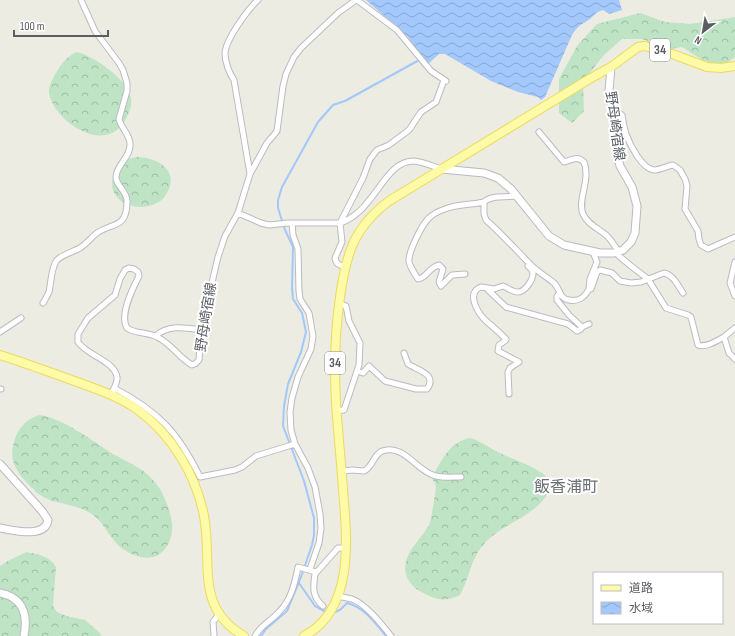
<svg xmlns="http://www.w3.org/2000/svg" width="735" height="636" viewBox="0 0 735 636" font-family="'Sofia Sans Condensed','Noto Sans JP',sans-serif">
<defs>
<pattern id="forest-crowns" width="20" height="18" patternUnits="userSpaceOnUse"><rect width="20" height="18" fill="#bfe4c5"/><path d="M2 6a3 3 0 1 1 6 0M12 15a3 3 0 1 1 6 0" fill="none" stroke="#9ebca4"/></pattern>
<pattern id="water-waves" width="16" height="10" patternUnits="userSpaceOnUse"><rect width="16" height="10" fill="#a3c8fc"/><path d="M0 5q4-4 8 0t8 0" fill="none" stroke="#88a6d0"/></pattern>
</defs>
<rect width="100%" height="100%" fill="#edece2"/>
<path fill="url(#forest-crowns)" d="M640 13 665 22 690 24 735 17V57C732 59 727 63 724 63 708 67 694 54 682 47L670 49 642 39H622L603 56 583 82 584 111 572 123 559 113V79L577 46 597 24Z
M77 52C93 56 128 79 131 98 133 109 125 123 117 130 94 148 53 118 49 93 48 85 55 75 59 68 64 61 69 55 77 52Z
M136 157C157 157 180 170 167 193 163 201 157 204 148 206 126 211 104 195 115 172 116 170 117 166 119 164 123 160 131 159 136 157Z
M39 415C63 418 91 440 113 454 122 459 133 464 142 470 150 476 159 485 163 495 167 503 171 514 172 523 173 531 171 540 167 546 157 563 137 559 123 549 109 539 105 523 93 515 76 503 55 505 40 495 36 493 34 489 31 487 18 474 8 462 14 442 18 428 25 420 39 415Z
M470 438C481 441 489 448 500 453 515 461 544 468 552 484 542 516 504 521 484 544 471 558 469 579 460 595 448 601 438 601 425 594 406 585 399 569 411 550 417 541 424 534 429 525 431 522 436 489 436 486 435 483 433 480 432 478 441 461 450 441 470 438Z
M26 552C38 554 50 556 56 567L53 606 57 612 66 616 85 620 100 633 101 636H0V566L6 562Z"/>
<path fill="url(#water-waves)" d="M366 0H619L622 10 609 14 603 10C594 13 596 14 590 19 581 25 578 25 572 35L545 97 541 100 538 97 518 92 491 81 445 54H439L427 65 408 37Z"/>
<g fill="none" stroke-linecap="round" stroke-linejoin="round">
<path stroke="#a3c8fc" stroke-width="2" d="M299 583 315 606 326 612
M332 613 340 610 347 603C364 607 376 624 386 636
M261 636 266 629 287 611 301 577 312 545 314 535V518L304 481 283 426 284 406 288 384 301 352 306 332 302 313 293 299 292 288 293 247 285 230 278 208V200L282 187 318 122 333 105 345 101 421 59"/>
<g stroke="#babbc1" stroke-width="7">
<path id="street" d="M357 0 397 30 431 71 446 81
M616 111 622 115C623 121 624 128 626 134 630 145 642 169 654 170 660 170 667 166 673 165L680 170 685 179 687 186 685 209 698 231 699 239 701 245 708 249 735 237
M539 132 564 162C572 160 577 155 584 162 591 180 577 200 583 214 588 225 598 228 606 235 611 239 615 247 619 252
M250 174 234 80C229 73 225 62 225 53 226 39 248 9 258 0
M517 196C507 197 492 195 484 202V214L486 220C502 234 516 250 532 266 538 272 547 277 554 283 560 288 559 299 569 300 578 302 585 297 589 289H591L597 272 600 270 612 273 620 281 631 283 641 282 664 273C674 275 678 286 683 293
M238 213 261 223 269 225 288 223H340C353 219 363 209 371 198 383 184 393 161 414 161 424 162 432 166 441 169
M292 223 293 235 298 249 299 291 300 299 309 313 313 336 311 349 298 377 292 398 290 412 291 430 295 444 308 468 315 487 320 514 321 528 319 543 310 569
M617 253 619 256 631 266 648 279 666 308 688 315 691 317 698 345C706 348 716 341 724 337
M735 262 730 283 735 296
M345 267C339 265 336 264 335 258L342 242 340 223 363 178 370 159 377 150 389 145 409 130 421 112 436 102 444 80
M465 274 452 275 441 286 439 282 443 269 439 265C429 267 427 278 418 279 416 276 408 263 409 260 409 251 422 224 429 218 433 214 439 211 445 209 457 204 471 205 484 202
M486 288 506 307 568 324 577 331 581 329 582 327
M589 289 590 279 597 262 593 252
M560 293 557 296V300L569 315 582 327 589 324
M43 303C45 300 47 296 49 292 51 284 51 267 57 260 62 255 72 252 78 249 86 245 90 238 97 233 113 222 127 229 127 201 127 191 116 186 116 177 116 165 131 157 130 144 130 135 121 128 119 119L127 91V83L123 70 119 63 95 31 81 0
M735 328 724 337 729 353 735 359
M0 332 21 318
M156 336C168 324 187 328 202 330
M358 371 363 373 369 366 385 381 416 389H427C438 374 417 370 408 364L404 353
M114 388C158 411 178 432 200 477L235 470 242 467 256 456 295 444
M0 389H1
M509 394 508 372 510 368 519 362 498 351 499 345 506 340V339C499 332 492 326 485 320 477 312 466 292 481 287L494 289 503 286C508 288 512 292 518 292 525 292 533 280 533 273 533 270 530 268 528 266
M111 395C113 390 118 382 117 377 115 361 86 355 78 342V334L88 318 115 295 120 279 125 270 129 268 134 269 138 272 139 276C133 288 119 315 127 328 135 334 148 332 157 337 171 343 179 358 192 365L195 364 199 360 201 334 206 308 218 257 225 236 238 213 250 174 267 143 277 131 283 86 286 74 294 57 301 48 338 13 356 0
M337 411 344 410 359 365 360 343 349 321 346 306 339 303
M342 471 352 470 364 471C373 467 373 455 382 451 404 443 417 472 436 476 444 478 453 477 461 477
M337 596C342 597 347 598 352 599 366 604 382 625 391 636
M323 606C312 597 313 587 315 574L338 548H347
M214 636 213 622 219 614
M255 636C261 625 271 621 279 612 291 600 295 583 298 567L316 572"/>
</g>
<g stroke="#b8bac0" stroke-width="9">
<path id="secondary" d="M441 169 484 173 498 178 511 189 549 236 564 245 600 253H614L623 250 631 242 635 233 637 206 632 187 620 166 618 158 616 111 610 100 609 91 611 67
M0 464 42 511 48 520C45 539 13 530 0 528
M0 593C24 598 28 615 24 636"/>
</g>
<g stroke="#edda5b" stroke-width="10">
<path id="primary" d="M0 355C23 362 46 371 69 379 93 388 117 395 138 410 172 435 196 475 204 516 213 563 194 607 244 636
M304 636C355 609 347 538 343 490 341 461 338 432 336 403 334 368 335 332 340 297 346 255 353 228 389 201L591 78 611 67 638 47 645 46 675 55 707 67 721 68 735 66"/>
</g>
<use href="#street" stroke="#fff" stroke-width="5"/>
<use href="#secondary" stroke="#fff" stroke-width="7"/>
<use href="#primary" stroke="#fdfba8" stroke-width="8"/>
</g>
<g text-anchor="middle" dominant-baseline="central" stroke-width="4" stroke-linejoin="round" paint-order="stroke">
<g fill="#fff" stroke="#8c8e92" stroke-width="1">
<rect x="650" y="39" width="20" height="22" rx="3"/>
<rect x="325" y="352" width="20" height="22" rx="3"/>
</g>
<g font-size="13" font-weight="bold" fill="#5b5d63">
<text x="660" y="50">34</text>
<text x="335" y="363">34</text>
</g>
<g font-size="14" fill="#5b5d63" stroke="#fff">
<text transform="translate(615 126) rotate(82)">野母崎宿線</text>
<text transform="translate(206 317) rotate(-81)">野母崎宿線</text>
</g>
<g font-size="16" fill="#6c6f75" stroke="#fff">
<text x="566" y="487">飯香浦町</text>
</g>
</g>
<rect x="593" y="572" width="130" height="52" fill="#ffffff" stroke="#bdbec1"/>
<rect x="601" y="585" width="20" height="6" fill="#fdfba8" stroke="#bdbec1"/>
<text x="629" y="592" font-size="12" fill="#5b5d63">道路</text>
<rect x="601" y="602" width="20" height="12" fill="url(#water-waves)" stroke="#bdbec1"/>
<text x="629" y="612" font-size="12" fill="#5b5d63">水域</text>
<g transform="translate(703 32) rotate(211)" stroke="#ffffff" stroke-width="3" paint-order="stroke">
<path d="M0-3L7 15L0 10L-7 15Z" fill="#5b5d63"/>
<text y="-6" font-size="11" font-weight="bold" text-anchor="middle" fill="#5b5d63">N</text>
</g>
<path d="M14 30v6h94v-6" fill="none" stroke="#5b5d63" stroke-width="2"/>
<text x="20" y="30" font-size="12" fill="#5b5d63" stroke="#ffffff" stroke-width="3" paint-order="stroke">100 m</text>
</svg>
